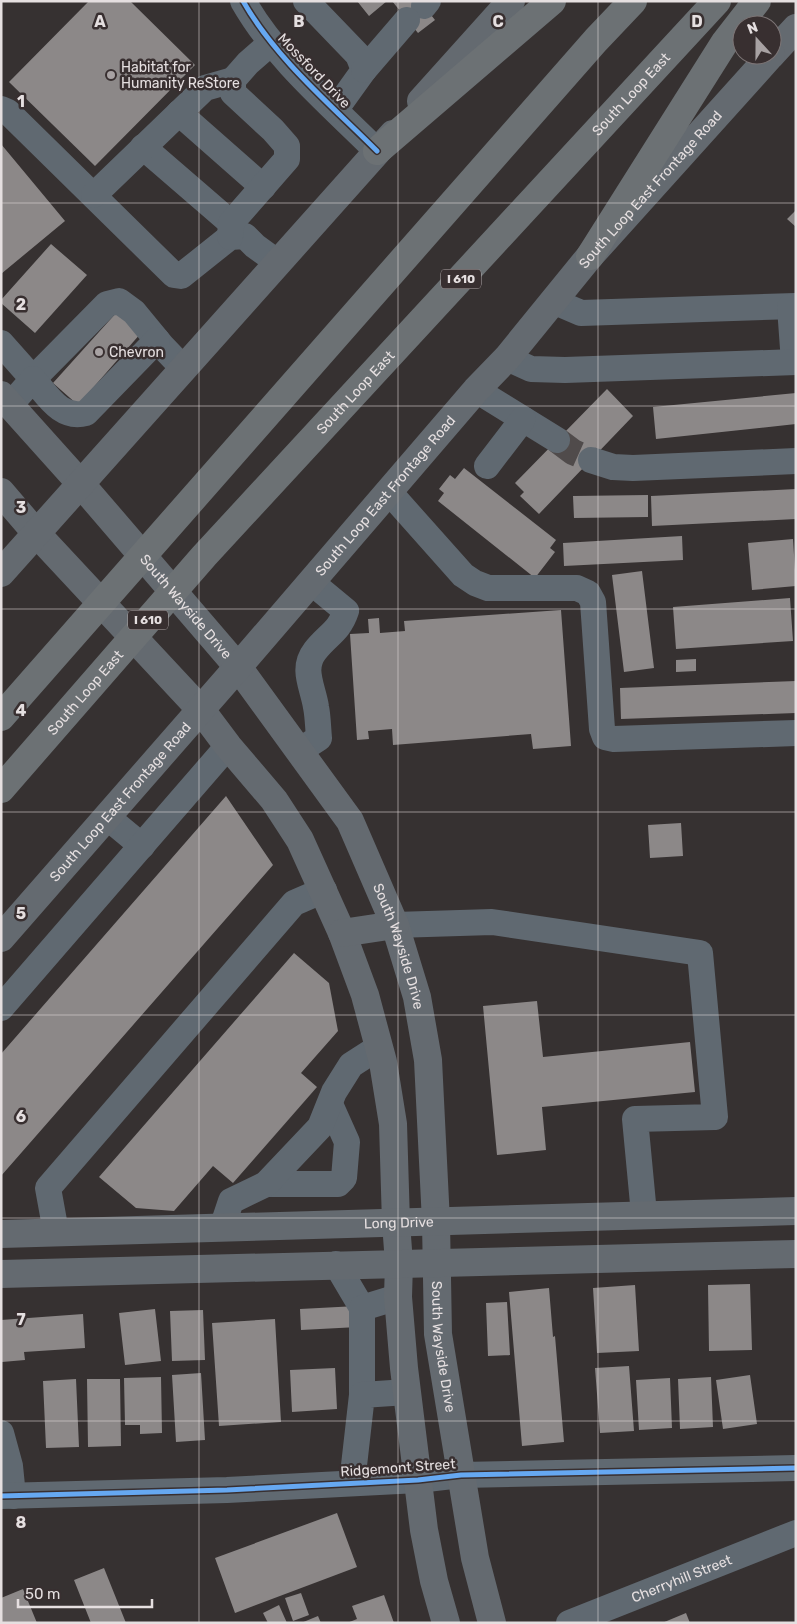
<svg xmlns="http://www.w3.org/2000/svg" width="797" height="1624" viewBox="0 0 797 1624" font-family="Rubik,sans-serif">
<rect width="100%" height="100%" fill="#363131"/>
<path fill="#8c8888" d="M89 1H130L195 65 95 166 9 82Z
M357 1H387L369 16Z
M392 1H420L435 20 418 33Z
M1 144 65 221 1 274Z
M796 210V227L787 219Z
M51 244 87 275 35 333 1 303V300Z
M117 312 141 333 78 405 53 383Z
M607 389 633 416 539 514 520 496 524 492 515 483Z
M796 393V424L656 439 653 407Z
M464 468 556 540 550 548 555 552 535 578 438 501 444 493 439 489 450 475 455 479Z
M796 489V519L652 526 651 496Z
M648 495V517L574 518 573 496Z
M682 536 683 560 564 566 563 543Z
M793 539 796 586 752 590 748 543Z
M642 571 654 668 624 672 612 575Z
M790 598 793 641 676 649 673 607Z
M561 610 571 746 533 749 531 734 393 745 392 729 368 731 369 739 357 740 350 634 369 633 368 619 379 618 380 633 405 631 404 621Z
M696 659V671L676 672V660Z
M796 681V713L621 719 620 688Z
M226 796 273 865 1 1176V1054Z
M681 823 683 856 650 858 648 825Z
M294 953 329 983 338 1031 301 1073 317 1087 233 1183 213 1166 174 1211 136 1208 99 1177Z
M537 1001 543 1057 690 1042 695 1092 542 1107 546 1150 497 1155 483 1006Z
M750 1284 752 1350 709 1351 708 1285Z
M635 1285 639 1351 597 1353 593 1288Z
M549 1288 553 1337 555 1336 564 1442 522 1446 509 1292Z
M507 1302 510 1355 488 1356 486 1303Z
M357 1306 358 1327 301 1330 300 1309Z
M155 1309 161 1361 125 1365 119 1313Z
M203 1310 205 1360 172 1361 170 1311Z
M83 1314 85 1348 24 1352 25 1360 2 1362 1 1320Z
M275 1319 281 1422 219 1426 212 1323Z
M629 1366 634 1431 600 1433 595 1368Z
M335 1368 337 1409 292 1412 290 1370Z
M201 1373 205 1440 176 1442 172 1375Z
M750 1375 757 1424 723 1429 716 1380Z
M161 1377 162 1433 140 1434V1425H125L124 1378Z
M711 1377 713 1427 680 1429 678 1379Z
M670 1378 672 1428 639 1430 636 1380Z
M76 1379 79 1447 46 1448 43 1381Z
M87 1379H120L121 1446 88 1447Z
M337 1513 357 1567 235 1613 215 1558Z
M104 1568 126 1623H91L74 1580Z
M23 1589 37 1623H1V1598Z
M301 1593 309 1615 293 1621 285 1598Z
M384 1595 394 1623H347L357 1619 352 1606Z
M279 1605 287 1623H268L263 1613Z
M686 1613 690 1623H662Z
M318 1616 321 1623H301Z"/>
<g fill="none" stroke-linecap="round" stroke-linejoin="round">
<path stroke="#504b4b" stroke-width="26" stroke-dasharray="26 13" stroke-linecap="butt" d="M557 440 573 452 591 460"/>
<g stroke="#606971" stroke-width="26">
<path d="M243 1C276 59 330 104 377 151"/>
<path d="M306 1 358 55 364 70 336 109"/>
<path d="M424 6 428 1"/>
<path d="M364 70 407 20"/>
<path d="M1 109 8 112 174 275 181 276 230 237 245 236 255 246 277 262"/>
<path d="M179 113 263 187"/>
<path d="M143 147 231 223"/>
<path d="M94 195 205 88 233 80"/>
<path d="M230 237 231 223 287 159V146L273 130 233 93V80L248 63 271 43"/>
<path d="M553 301 581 313 796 306"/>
<path d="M790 307 794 362"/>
<path d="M1 343 33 379 107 304 119 301 134 312 162 346 183 368"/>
<path d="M507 358 531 369 565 370 796 362"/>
<path d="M476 390 557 440"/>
<path d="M10 405 33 379C48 396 61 420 86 413L157 340"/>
<path d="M591 460 613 467 633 468 796 461"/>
<path d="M487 466 523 419"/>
<path d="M390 493 463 575 475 583 488 588H577L588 593 593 602 602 729 605 737 614 739 796 733"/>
<path d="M299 751 319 738C318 728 318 717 316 707 313 687 301 669 315 651 327 635 339 632 346 611L311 582"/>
<path d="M107 817 142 846"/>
<path d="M395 925 492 922 700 953 715 1117 635 1119 644 1214"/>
<path d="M1 1008 228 746"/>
<path d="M266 1184H338L344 1178 347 1142 330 1104"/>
<path d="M222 1228 231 1201 266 1184 320 1127 334 1092 351 1065 379 1047"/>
<path d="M56 1232 48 1188 294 903 324 890"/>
<path d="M336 1264 362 1308"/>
<path d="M362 1395V1308L398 1297"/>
<path d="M1 1433 10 1466 13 1496"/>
<path d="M352 1483 362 1395 407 1392"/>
<path d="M1 1496 227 1490 418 1480 461 1475 796 1468"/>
<path id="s1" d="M569 1623 796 1533"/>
</g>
<g stroke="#646a70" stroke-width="28">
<path d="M772 54 796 28"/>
<path d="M421 101 511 1"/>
<path id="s2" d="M1 395 80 483 238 667 350 821 395 925 417 997 428 1060 436 1222 438 1334 475 1558 492 1623"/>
<path d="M1 492 36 533 201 710 228 746 274 800 300 840 342 933 365 995 383 1062 393 1124 396 1223 399 1263 398 1297 404 1368 424 1530 434 1581 446 1623"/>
<path d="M1 573 393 134"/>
<path d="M342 933 395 925"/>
<path id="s3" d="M1 938 238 667 476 390 507 358 590 256 771 55"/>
<path id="s4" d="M1 1234 796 1211"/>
<path d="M1 1274 796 1254"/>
</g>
<g stroke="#6c7174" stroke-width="28">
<path d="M377 151 552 1"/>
<path d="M590 256 725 42 757 1"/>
<path d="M1 717 596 40 633 1"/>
<path id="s5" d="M1 789 204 556 717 1"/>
</g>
<g stroke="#382f30" stroke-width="8">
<path id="cycleway" d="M243 1C276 59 330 104 377 151
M1 1496 227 1490 418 1480 461 1475 796 1468"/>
</g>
<use href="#cycleway" stroke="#66a8f1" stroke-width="5"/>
</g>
<path fill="none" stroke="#e5dfe0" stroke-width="1" stroke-opacity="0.55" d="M199 1V1623M398 1V1623M598 1V1623M1 203H796M1 406H796M1 609H796M1 812H796M1 1015H796M1 1218H796M1 1421H796"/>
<g fill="#a8a2a3" stroke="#382f30" stroke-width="2">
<circle cx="111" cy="75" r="5"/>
<circle cx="99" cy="352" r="5"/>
</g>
<g text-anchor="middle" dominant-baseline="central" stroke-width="5" stroke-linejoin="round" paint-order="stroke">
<g fill="#382f30" stroke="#b1aaab" stroke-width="1">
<rect x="441" y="269.5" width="40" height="19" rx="4"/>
<rect x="128" y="610.5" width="40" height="19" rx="4"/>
</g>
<g font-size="12" font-weight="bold" fill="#e5dfe0">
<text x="461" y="279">I 610</text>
<text x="148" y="620">I 610</text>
</g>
<g font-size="14" fill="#e5dfe0" stroke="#382f30" text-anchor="start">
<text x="121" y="67">Habitat for<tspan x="121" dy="16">Humanity ReStore</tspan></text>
<text x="109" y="352">Chevron</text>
</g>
<g font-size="14" fill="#e5dfe0" stroke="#382f30">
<text transform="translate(314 71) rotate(46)">Mossford Drive</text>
<text stroke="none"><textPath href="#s5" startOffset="938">South Loop East</textPath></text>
<text stroke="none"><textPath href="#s3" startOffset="991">South Loop East Frontage Road</textPath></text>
<text stroke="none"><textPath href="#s5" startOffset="532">South Loop East</textPath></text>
<text stroke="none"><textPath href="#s3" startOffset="586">South Loop East Frontage Road</textPath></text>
<text stroke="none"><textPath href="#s2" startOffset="281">South Wayside Drive</textPath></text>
<text stroke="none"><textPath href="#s5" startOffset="128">South Loop East</textPath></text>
<text stroke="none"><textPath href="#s3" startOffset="181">South Loop East Frontage Road</textPath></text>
<text stroke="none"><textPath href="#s2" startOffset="686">South Wayside Drive</textPath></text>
<text stroke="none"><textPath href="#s4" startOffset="398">Long Drive</textPath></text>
<text stroke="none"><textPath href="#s2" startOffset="1091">South Wayside Drive</textPath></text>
<text transform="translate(398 1468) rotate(-4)">Ridgemont Street</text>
<text stroke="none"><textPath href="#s1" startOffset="121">Cherryhill Street</textPath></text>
</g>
</g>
<g font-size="16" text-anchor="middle" font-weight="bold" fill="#e5dfe0" stroke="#382f30" stroke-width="5" stroke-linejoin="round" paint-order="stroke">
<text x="100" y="27">A</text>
<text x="299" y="27">B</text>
<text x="498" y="27">C</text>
<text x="697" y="27">D</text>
<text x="21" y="107">1</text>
<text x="21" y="310">2</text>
<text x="21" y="513">3</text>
<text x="21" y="716">4</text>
<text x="21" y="919">5</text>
<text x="21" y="1122">6</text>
<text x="21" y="1325">7</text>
<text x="21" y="1528">8</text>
</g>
<rect width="797" height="1624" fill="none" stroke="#e5dfe0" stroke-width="5"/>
<g transform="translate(757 40) rotate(339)"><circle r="24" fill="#382f30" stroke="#7d7576"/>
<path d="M0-4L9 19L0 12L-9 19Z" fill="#a8a2a3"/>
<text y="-8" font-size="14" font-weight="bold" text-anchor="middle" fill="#e5dfe0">N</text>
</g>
<path d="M18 1599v8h134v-8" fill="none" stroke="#e5dfe0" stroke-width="2.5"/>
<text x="25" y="1599" font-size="15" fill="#e5dfe0" stroke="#382f30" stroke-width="4" paint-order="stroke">50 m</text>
</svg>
